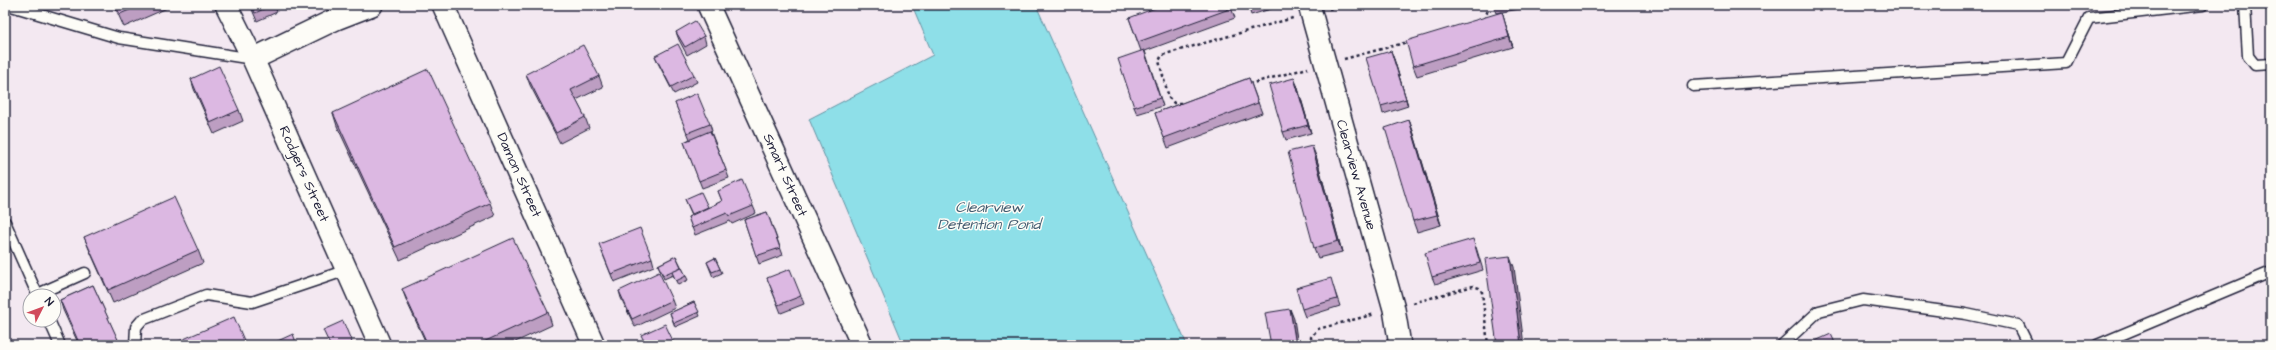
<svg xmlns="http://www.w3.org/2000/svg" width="2276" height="350" viewBox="0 0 2276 350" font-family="'Architects Daughter',sans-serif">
<rect width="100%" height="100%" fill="#f3e8f1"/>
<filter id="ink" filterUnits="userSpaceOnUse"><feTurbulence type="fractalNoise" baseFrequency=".025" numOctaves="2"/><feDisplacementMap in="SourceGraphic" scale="8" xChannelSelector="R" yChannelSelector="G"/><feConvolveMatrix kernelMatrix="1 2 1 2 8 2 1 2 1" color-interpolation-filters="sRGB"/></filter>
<g filter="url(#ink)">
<path fill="#8edfe8" stroke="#6393a3" d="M912 5H1036L1187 345H904L809 119 933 55Z"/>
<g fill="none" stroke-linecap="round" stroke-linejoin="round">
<g stroke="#22223b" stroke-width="13">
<path id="service" d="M8 5 119 38 253 59
M2245 5 2248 56 2255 65 2271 64
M1693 86 2066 63 2089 18 2203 5
M5 222 38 296
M38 294 85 273
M49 320 60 345
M135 345 136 327 142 320 206 295 252 302 347 270
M1782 345 1819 311 1863 300 1966 314 2018 325 2028 345
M2097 345 2271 272"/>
</g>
<g stroke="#22223b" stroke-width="24">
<path id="minor" d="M226 5 253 59 380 345
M443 5 594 345
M708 5 862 345
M1309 5 1394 309 1400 345
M253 59 336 19 372 5"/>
</g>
<path stroke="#22223b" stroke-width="2.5" stroke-dasharray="3 3" stroke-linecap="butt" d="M1329 9 1342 5
M1484 19 1487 13 1485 5
M1344 59 1408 42
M1249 84 1308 68
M1181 103H1174L1169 98 1159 61 1162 55 1293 18
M1413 303 1473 286 1479 288 1482 292 1488 345
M1312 345 1311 337 1318 329 1375 314"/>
<use href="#service" stroke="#fdfcf7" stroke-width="10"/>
<use href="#minor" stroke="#fdfcf7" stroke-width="21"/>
</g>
<path fill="#bd9ec2" stroke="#22223b" d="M114 5H174L124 27Z
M250 5H275L277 12 257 21Z
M1230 5 1235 18 1145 51 1163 106 1137 114 1134 107 1141 51 1129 18Z
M1248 5H1276L1277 7 1251 15Z
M1493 5H1519L1520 9 1496 13Z
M1505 23 1513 47 1417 76 1413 66Z
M676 32 704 36 706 44 687 55 679 40Z
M655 56 694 75 697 82 674 94 658 63Z
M1394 59 1408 106 1383 114 1381 106Z
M526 74 599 76 603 87 576 100 585 117 589 128 560 143 530 85Z
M1249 78 1262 113 1168 148 1155 113Z
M191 79 239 110 243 121 214 134 194 89Z
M1297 85 1311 133 1286 140 1283 132Z
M675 103 710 124 712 131 711 132 729 178 702 188 684 142 690 139Z
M333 113 490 203 495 216 400 260 337 126Z
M1409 120 1413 131 1441 225 1417 232 1413 221Z
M1316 156 1342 252 1318 258 1314 248Z
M718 191 753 206 756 213 732 224 730 221 695 235 688 217 692 215 685 199 708 208 722 201Z
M767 212 783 255 759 264 744 220Z
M84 237 198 250 203 263 113 303 89 249Z
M1476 247 1483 270 1435 284 1432 277Z
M602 252 652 258 654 266 614 282Z
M676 256 688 280 678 285 673 275 664 279 658 265Z
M715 258 722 273 713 277 707 262Z
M767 278 801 296 804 304 781 313Z
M93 285 120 345H79L63 310 60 300Z
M1333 286 1340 306 1305 317 1302 309Z
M402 289 548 312 552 325 509 345H427L407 302Z
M619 291 672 300 675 308 635 327 621 298Z
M694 302 700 316 675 327 670 313Z"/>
<path fill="#9a819e" stroke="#22223b" d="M1502 12 1505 23 1513 47 1509 37Z
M1391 51 1394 59 1408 106 1406 99Z
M1294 78 1297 85 1311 133 1308 125Z
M1409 120 1413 131 1441 225 1437 215Z
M1312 146 1316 156 1342 252 1338 241Z
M1510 256 1514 267 1524 345H1521Z
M1290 309 1294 319 1298 345H1296Z"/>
<path fill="#dcb8e2" stroke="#22223b" d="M115 5H141L120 14Z
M251 5H273L255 13Z
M1163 5H1230L1232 8 1138 42 1129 18Z
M1248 5H1256L1248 7Z
M1502 12 1509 37 1413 66 1406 41Z
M695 21 704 36 685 47 676 32Z
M678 44 694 75 671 87 655 56Z
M583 45 599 76 571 90 585 117 556 133 526 74Z
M1144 50 1160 98 1134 107 1118 59Z
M1391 51 1406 99 1381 106 1366 58Z
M219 66 239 110 210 123 191 79Z
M428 69 490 203 395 247 333 113Z
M1249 78 1258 103 1164 138 1155 113Z
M1294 78 1308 125 1283 132 1269 85Z
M697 93 710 124 687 133 675 103Z
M1409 120 1437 215 1413 221 1385 128Z
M710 131 726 170 699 181 684 142Z
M1312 146 1338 241 1314 248 1288 152Z
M742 180 753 206 729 216 727 213 692 228 688 217 722 201 718 191Z
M701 192 708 207 692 214 685 199Z
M174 197 198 250 108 290 84 237Z
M767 212 780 248 756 256 744 220Z
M640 228 652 258 611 274 599 244Z
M513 238 548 312 477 345H428L402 289Z
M1473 239 1480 263 1432 277 1425 253Z
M676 256 681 267 663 275 658 265Z
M1510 256 1521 345H1497L1485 259Z
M715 258 720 269 712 272 707 262Z
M682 268 686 276 676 281 672 272Z
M790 269 801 296 778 305 767 278Z
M659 272 672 300 632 319 619 291Z
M1331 278 1337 299 1302 309 1296 288Z
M93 285 120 344 118 345H80L60 300Z
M694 302 699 312 674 323 670 313Z
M1290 309 1296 345H1271L1265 313Z
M234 317 246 345H170Z
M343 321 353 345H330L323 330Z
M665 324 675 345H646L641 335Z
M293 334 297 345H269Z
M1831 334 1836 345H1806Z"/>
</g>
<g text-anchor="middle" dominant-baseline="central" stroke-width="3" stroke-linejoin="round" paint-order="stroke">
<g font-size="14" fill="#22223b" stroke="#fdfcf7">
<text transform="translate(304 174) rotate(66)">Rodgers Street</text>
<text transform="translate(519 175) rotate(66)">Damon Street</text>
<text transform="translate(785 175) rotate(66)">Smart Street</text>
<text transform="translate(1356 175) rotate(74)">Clearview Avenue</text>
</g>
<g font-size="15" font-style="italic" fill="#425b6f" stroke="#fdfcf7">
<text x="989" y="207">Clearview<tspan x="989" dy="17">Detention Pond</tspan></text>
</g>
</g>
<rect width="2276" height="350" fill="none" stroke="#fdfcf7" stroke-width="20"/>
<rect x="10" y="10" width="2256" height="330" fill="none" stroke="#22223b" stroke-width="1.5" filter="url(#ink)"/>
<g transform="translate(42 308) rotate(48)"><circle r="19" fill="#fdfcf7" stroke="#a5a5ac"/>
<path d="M0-3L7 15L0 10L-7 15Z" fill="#d1495b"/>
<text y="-6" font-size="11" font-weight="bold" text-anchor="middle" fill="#22223b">N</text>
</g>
</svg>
